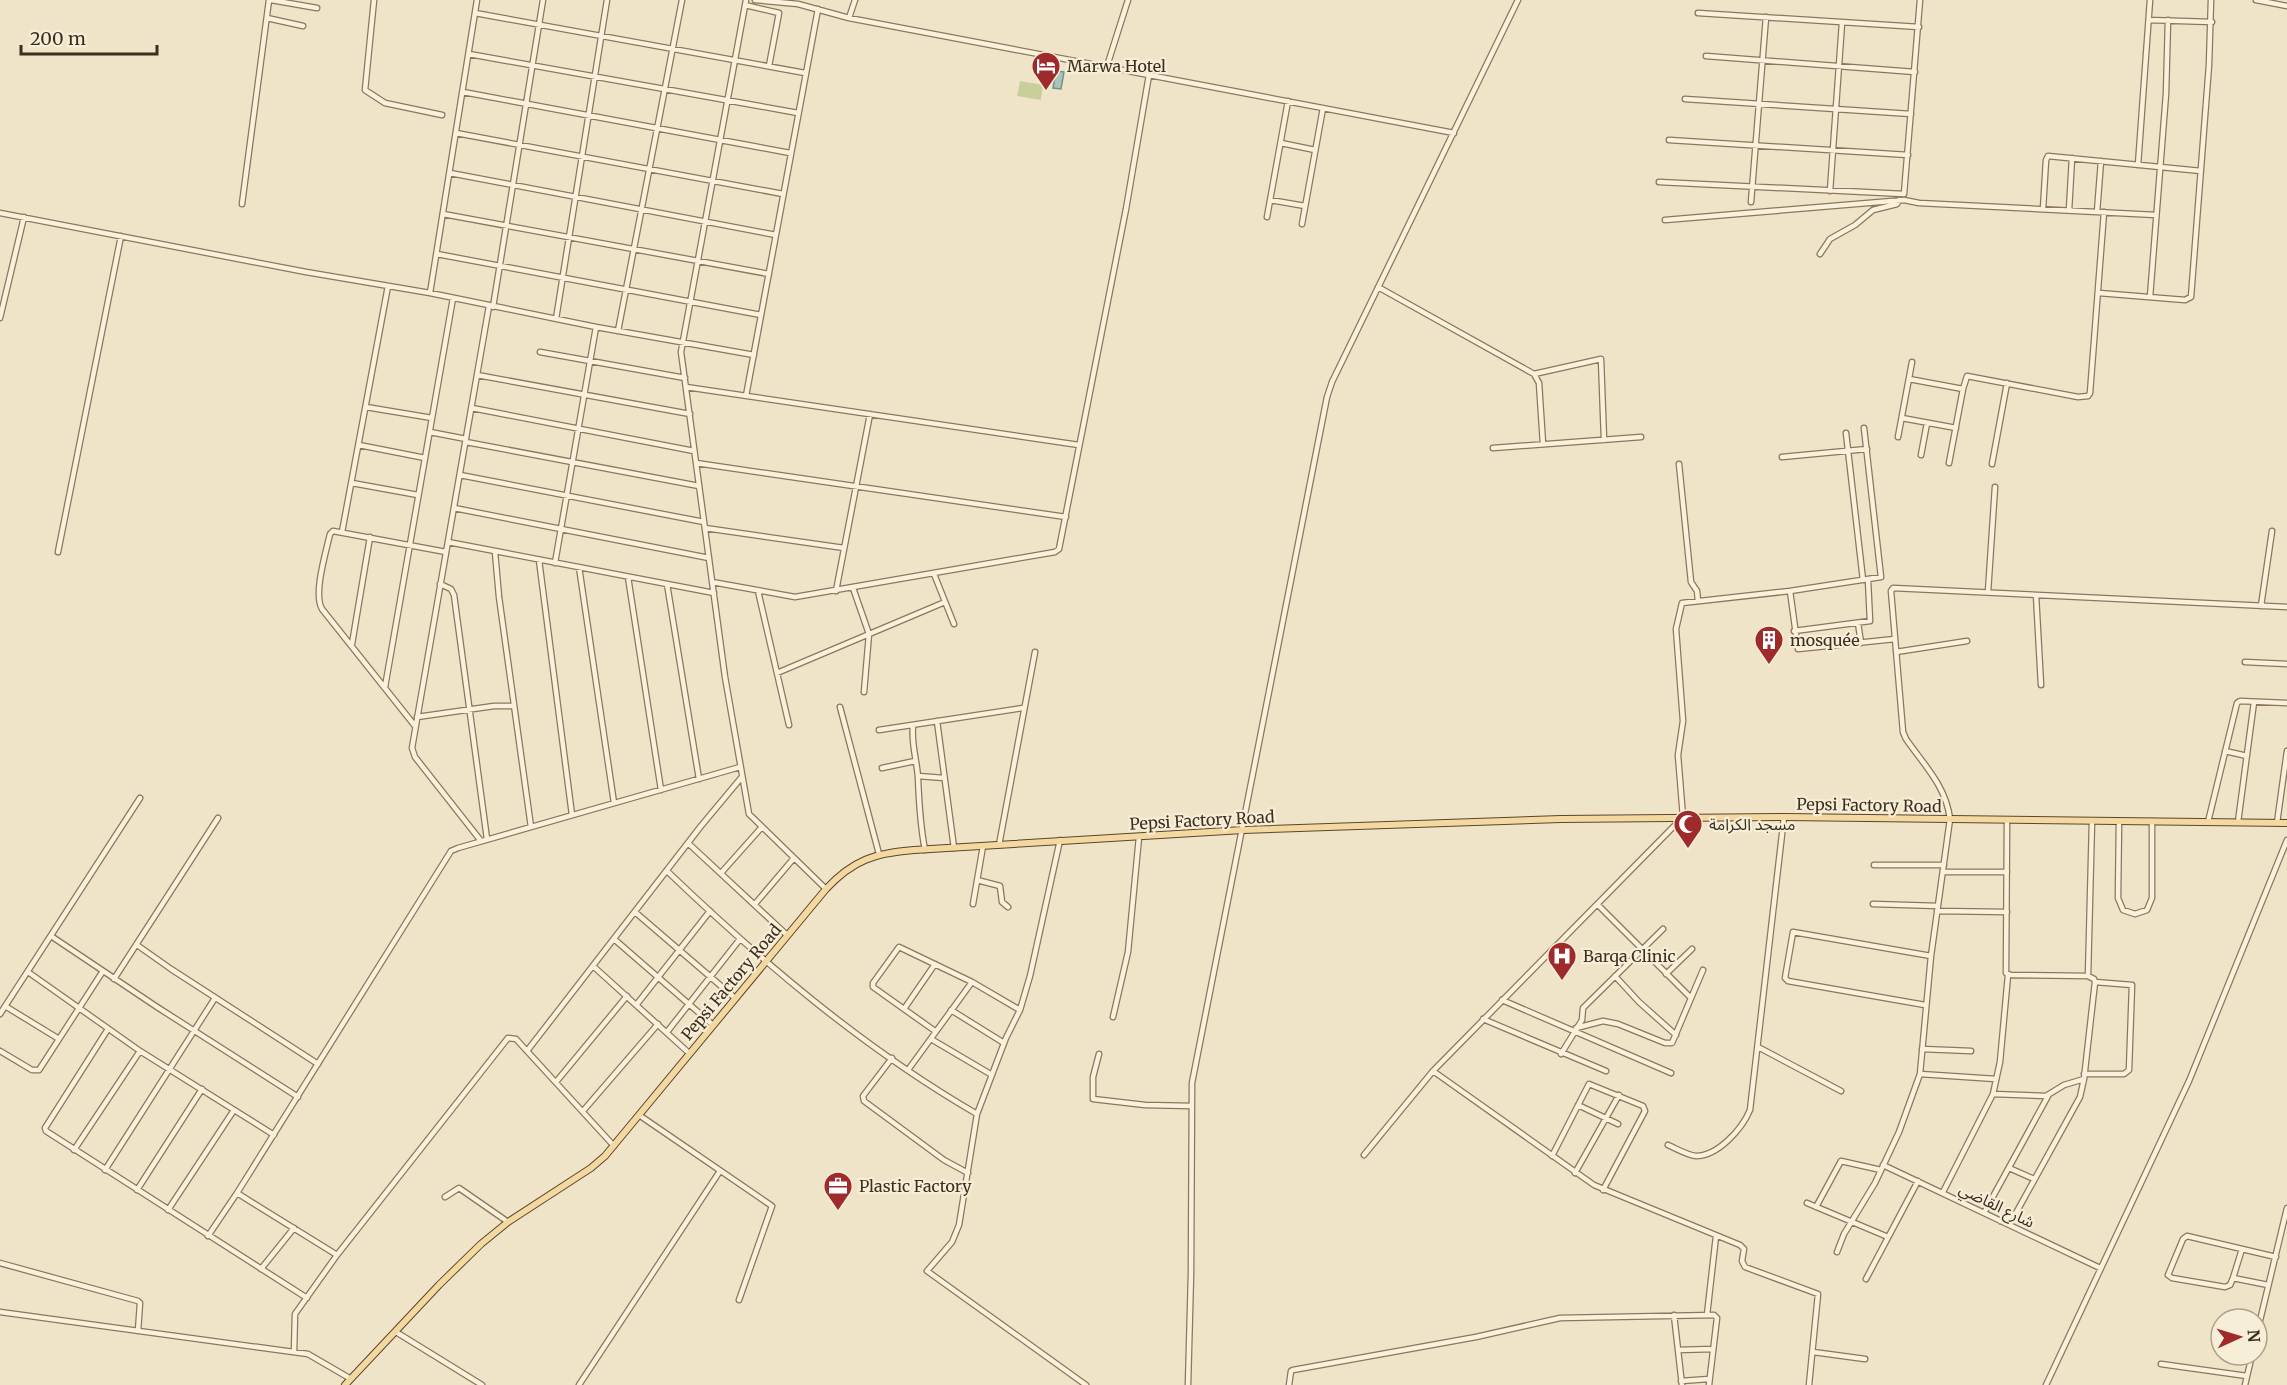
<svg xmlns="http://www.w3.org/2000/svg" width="2287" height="1385" viewBox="0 0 2287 1385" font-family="Merriweather,'Noto Sans Arabic',serif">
<rect width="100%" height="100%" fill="#f0e4c8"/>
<path fill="#c9cf9b" d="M1020 81 1043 85 1041 100 1017 96Z"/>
<path fill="#a9c4bc" stroke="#6f938a" stroke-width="1.5" d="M1056 71 1064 72 1061 89 1053 88Z"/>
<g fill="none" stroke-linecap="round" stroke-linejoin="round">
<g stroke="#8d765c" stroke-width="7">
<path id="minor" d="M271 0 317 8
M374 0 365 90 385 103 442 115
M746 0 681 352 725 677 749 814 826 889
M755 0 798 4 849 18 1454 133
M2256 0 2287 6
M745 5 779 13 769 66
M475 13 805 73
M1698 13 1919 27
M267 18 303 26
M849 18 855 0
M2149 20 2212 22
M469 54 798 113
M1706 56 1915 72
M1107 66 1128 0
M463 92 790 153
M1685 99 1911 114
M456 133 783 194
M1669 140 1908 155
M1281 143 1315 150
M2138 165 2150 0
M450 173 776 235
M1659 182 1904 194
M1830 191 1842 23
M1904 194 1920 0
M1270 200 1305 206
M1751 202 1766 17
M242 204 269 0
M2043 209 2046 160 2048 156 2201 171
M2069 210 2072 158
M2097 212 2101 161
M0 213 306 272 430 293 596 327 754 355
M443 214 769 274
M1267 217 1288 101
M1665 220 1904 200 1919 203 2156 215
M1302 224 1323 108
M437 254 761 315
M1820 254 1830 239 1855 225 1873 210 1897 204 1899 200
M1378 287 1534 374 1539 383 1543 444
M430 293 477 0
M2099 293 2185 300 2191 297 2209 65 2211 0
M2150 297 2166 94 2168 20
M493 307 543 0
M0 318 24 217
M556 319 607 0
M618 331 682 0
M540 352 685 378
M1534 374 1601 359 1604 440
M477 375 690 414
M1909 379 1963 389
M686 387 1079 445
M746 396 818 9
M366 407 432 418
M472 408 694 451
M1902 418 1956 428
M430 432 466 439
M1846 433 1863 580
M1898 437 1912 362
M466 442 699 486
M359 445 425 458
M1493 448 1641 437
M1921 455 1927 423
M1782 457 1867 449
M696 463 1066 517
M1949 463 1963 389 1967 376 2078 397 2088 396 2090 393 2104 212
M1679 464 1691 582 1697 591 1698 601
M1992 464 2007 383
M460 475 704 522
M352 483 418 495
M454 508 709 558
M705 528 844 548
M342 532 388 286
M448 542 714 593
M58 552 121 236
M495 552 499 597 531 827
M539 560 572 815
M555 563 596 327
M579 567 614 803
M934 574 954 624
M628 577 661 790
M712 582 795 597 1055 552 1059 549 1126 209 1149 75
M440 584 451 589 454 595 487 839
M667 584 699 779
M853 588 869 634 864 692
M758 591 789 725
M836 591 870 414
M1790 591 1798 649 1895 639
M1988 592 1995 487
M2036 595 2041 685
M2261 606 2272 531
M1858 623 1861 643
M1794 631 1870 621 1868 580
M352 644 370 537
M1896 652 1967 641
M2245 662 2287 664
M777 673 945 602
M385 687 453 298
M840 707 879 854
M417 717 494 706H514
M937 721 954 848
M415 726 322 609C313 594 326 552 330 534L333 531 446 552
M913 726C911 744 917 760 918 778 919 803 920 825 925 850
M879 730 1023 708
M2225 751 2247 756
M882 768 915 761
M918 776 944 778
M2119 821 2118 898 2123 910 2135 914 2147 910 2152 898V821
M2208 822 2237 703 2240 701 2287 703
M2238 822 2254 702
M2277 823 2287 751
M1060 840 1030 976 1020 1010 1006 1038 977 1114 959 1225 952 1242 927 1271 1086 1385
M481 841 415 757 412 748 489 306
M688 843 787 935
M999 845 1035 652
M1874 865H1944
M667 871C761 961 863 1048 977 1114
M1943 872H2007
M721 873 761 828
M977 880 1000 886 1002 902 1008 907
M755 904 794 858
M973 904 983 846
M1873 904 1938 906
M1598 905 1691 998
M1937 911 2007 912
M635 912 735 998
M51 936 157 1007 298 1097
M614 939 713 1025
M137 945 171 969 318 1064
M593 966 689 1053
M28 972 140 1051 274 1135
M1666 974 1692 949
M1615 976 1639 1002 1676 1035
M2088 976 2092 821
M114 979 218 818
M1502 1000 1671 1073
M637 1004 710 911
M1925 1005 1788 981 1785 978 1793 932 1931 956
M5 1006 59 1039
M904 1009 935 964
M951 1010 1004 1043
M0 1014 140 798
M1113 1017 1128 952 1139 837
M1483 1019 1606 1071
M1576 1028 1603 1021 1618 1024 1665 1043H1672L1703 970
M108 1029 45 1128 46 1131 307 1298
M935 1031 873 987V983L899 947 972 982 1020 1010
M667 1032 740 939
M931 1039 992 1075
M1758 1047 1841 1091
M1922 1049 1971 1051
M0 1051 32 1070H39L103 971
M527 1051 701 826 741 778
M1099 1054 1093 1077V1099L1145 1105 1192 1106
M1561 1054 1582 1020 1583 1008 1663 929
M892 1058 863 1096 864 1101 944 1160 968 1173
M908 1070 972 982
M1433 1071 1594 1185 1740 1245 1744 1249 1742 1261 1745 1267 1818 1294 1809 1385
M2084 1074H2124L2129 1070 2132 985 2095 982
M1996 1079 1920 1074 1931 956 1950 819C1946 786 1924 765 1906 739L1903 732 1891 591 1893 588 2287 607
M556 1082 627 996
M1993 1094 2046 1096 2064 1085 2084 1079
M1578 1105 1618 1124
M583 1111 658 1024
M639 1115 772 1206 739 1300
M1668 1145C1677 1149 1687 1155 1696 1156 1718 1156 1742 1129 1750 1110L1784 817
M74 1150 140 1051
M1364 1155 1433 1071 1683 817 1678 755 1683 721 1676 629 1682 603 1790 591 1881 577 1864 428
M1552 1156 1589 1084 1643 1106 1645 1111 1603 1190
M1883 1165 2100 1268
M2009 1168 2034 1179
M105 1170 215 998
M1575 1173 1619 1095
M137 1190 202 1089
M1943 1192 1993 1094 2000 1062 2008 975
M237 1193 337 1255
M445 1197 459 1188 508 1222
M1807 1203 1888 1237
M1816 1207 1841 1161 1881 1170
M168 1210 234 1110
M1984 1213 2048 1096
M2000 1221 2016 1213 2080 1097 2084 1079 2095 982 2094 979 2088 976 2011 975 2006 973 2007 820
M208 1236 237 1193 451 851 458 848 740 767
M1837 1252 1844 1234 1875 1183 1899 1132 1920 1074
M0 1263 138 1301 140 1303 138 1331
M261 1269 294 1228
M2168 1275 2183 1239 2187 1236 2276 1257
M2168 1275 2172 1278 2225 1287 2230 1285 2233 1278 2268 1285
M2233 1278 2242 1249
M1866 1279 1918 1181
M0 1312 308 1354 351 1379
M1674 1315 1682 1385
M1707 1315 1716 1236
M396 1332 482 1385
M2257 1333 2287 1208
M1678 1350 1713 1349
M294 1352 295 1314 337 1255 508 1038 516 1039 614 1146
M1813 1352 1865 1359
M2161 1364 2247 1376
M1681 1381 1709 1379
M579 1385 720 1171
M1188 1385 1191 1274 1192 1083 1327 397 1332 382 1518 0
M1289 1385 1291 1371 1293 1370 1476 1337 1560 1318 1714 1315 1717 1318 1709 1385
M2046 1385 2189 1081 2287 840
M2245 1385 2252 1355"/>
</g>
<g stroke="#5b4430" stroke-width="8">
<path id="major" d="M345 1385 439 1285 481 1244 508 1222 591 1168 605 1156 826 889C853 860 875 853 914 850L1243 830 1561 819 1784 817 2287 823"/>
</g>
<use href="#minor" stroke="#faf1dc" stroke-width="4.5"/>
<use href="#major" stroke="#f3d9a0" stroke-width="6"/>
</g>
<defs>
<g id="hotel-pin" transform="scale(1.5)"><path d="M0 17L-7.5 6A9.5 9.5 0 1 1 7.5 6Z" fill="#9e2a2b" stroke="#f7eed8"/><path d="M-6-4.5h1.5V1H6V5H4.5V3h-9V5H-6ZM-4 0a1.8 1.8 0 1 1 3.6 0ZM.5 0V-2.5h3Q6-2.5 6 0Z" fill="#fff"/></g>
<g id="building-pin" transform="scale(1.5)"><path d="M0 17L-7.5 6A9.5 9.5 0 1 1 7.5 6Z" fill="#9e2a2b" stroke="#f7eed8"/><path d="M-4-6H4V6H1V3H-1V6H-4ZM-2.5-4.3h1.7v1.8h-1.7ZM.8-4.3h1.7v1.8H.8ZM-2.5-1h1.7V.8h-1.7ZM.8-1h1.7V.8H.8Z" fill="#fff"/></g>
<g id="mosque-pin" transform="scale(1.5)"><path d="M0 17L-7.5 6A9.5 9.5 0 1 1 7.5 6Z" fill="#9e2a2b" stroke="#f7eed8"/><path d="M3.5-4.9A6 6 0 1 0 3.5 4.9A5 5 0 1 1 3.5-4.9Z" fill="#fff"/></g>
<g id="hospital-pin" transform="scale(1.5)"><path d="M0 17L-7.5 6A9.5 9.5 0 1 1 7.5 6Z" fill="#9e2a2b" stroke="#f7eed8"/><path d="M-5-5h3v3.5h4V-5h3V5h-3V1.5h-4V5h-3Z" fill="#fff"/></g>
<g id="office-pin" transform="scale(1.5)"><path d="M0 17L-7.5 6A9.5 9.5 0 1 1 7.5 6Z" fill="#9e2a2b" stroke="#f7eed8"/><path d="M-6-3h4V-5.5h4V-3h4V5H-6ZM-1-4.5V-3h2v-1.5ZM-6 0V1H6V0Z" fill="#fff"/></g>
</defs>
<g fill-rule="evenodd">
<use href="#hotel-pin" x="1046" y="66"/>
<use href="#building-pin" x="1769" y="640"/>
<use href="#mosque-pin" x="1688" y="824"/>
<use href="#hospital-pin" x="1562" y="956"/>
<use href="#office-pin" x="838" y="1186"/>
</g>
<g text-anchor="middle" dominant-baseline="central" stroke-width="4.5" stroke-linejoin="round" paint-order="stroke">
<g font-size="16" fill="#3d2e20" stroke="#f7eed8" text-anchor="start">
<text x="1067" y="66">Marwa Hotel</text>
<text x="1790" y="640">mosquée</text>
<text x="1709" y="824">مسجد الكرامة</text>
<text x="1583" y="956">Barqa Clinic</text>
<text x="859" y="1186">Plastic Factory</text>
</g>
<g font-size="16" fill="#3d2e20" stroke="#f7eed8">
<text transform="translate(1869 805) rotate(1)">Pepsi Factory Road</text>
<text transform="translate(1202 820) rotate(-3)">Pepsi Factory Road</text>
<text transform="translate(731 982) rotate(-50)">Pepsi Factory Road</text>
<text transform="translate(1997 1205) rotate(26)">شارع القاضي</text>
</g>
</g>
<g transform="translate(2239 1337) rotate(86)"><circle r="28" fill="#f7eed8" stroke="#ada18e" stroke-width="1.5"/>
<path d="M0-4.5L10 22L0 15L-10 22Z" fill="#9e2a2b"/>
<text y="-9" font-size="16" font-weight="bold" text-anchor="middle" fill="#3d2e20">N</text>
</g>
<path d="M21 45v9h136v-9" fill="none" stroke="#3d2e20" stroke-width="3"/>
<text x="30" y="45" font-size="18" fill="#3d2e20" stroke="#f7eed8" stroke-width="4.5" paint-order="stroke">200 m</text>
</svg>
